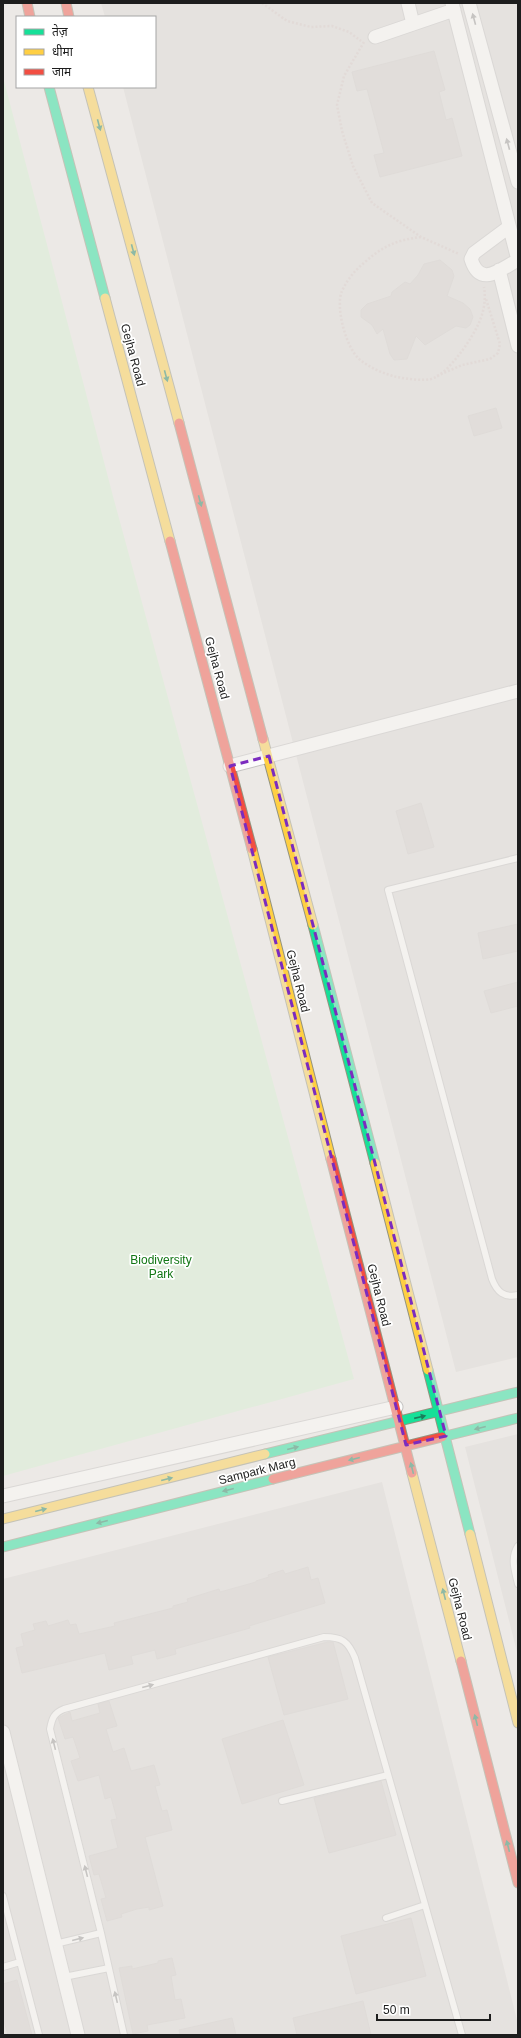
<svg xmlns="http://www.w3.org/2000/svg" width="521" height="2038" viewBox="0 0 521 2038" font-family="Arial,'Noto Sans Devanagari',sans-serif">
<rect width="100%" height="100%" fill="#ece9e6"/>
<path fill="#dbd9d7" d="M101 3H518V1357L456 1372 123 87H155V17H105Z
M518 1434V1656L465 1447Z
M382 1482 518 2024V2035H3V1579Z"/>
<path fill="#d5f0d3" d="M3 77 114 500 354 1379 3 1476Z"/>
<path fill="#d2cfcd" stroke="#cfcbc8" d="M434 51 445 90 439 92 446 120 452 118 462 156 380 177 374 155 384 153 367 89 357 91 352 72Z
M440 260 452 270 454 276 447 296 463 303 470 309 473 317 470 325 466 328 456 326 425 345 416 336 407 359 394 360 390 354 383 329 377 334 372 325 361 317V310L367 304 391 296 392 292 405 282 410 284 418 275 424 264Z
M496 408 502 428 474 436 468 416Z
M421 803 434 847 408 854 396 811Z
M518 924V951L483 959 478 933Z
M518 982V1006L491 1013 484 991Z
M308 1567 311 1580 318 1578 325 1603 249 1626 250 1628 175 1649 176 1654 157 1659 155 1650 131 1656 133 1664 109 1670 105 1653 22 1673 16 1648 24 1646 21 1634 35 1630 33 1624 46 1621 48 1626 68 1620 70 1625 76 1624 79 1634 115 1626 114 1623 173 1608V1606L188 1602 187 1599 219 1589 220 1592 256 1582V1581L269 1577 268 1575 283 1570 285 1574Z
M328 1642H333L348 1699 284 1715 268 1657Z
M109 1701 117 1726 106 1729 113 1752 124 1748 131 1771 154 1765 160 1785 155 1786 162 1811 167 1810 172 1830 145 1837 163 1906 149 1910V1907L137 1909 121 1914 122 1917 107 1921 101 1899 106 1898 99 1874 94 1875 89 1856 118 1848 111 1820 117 1819 111 1797 105 1799 99 1775 78 1781 71 1761 80 1758 73 1737 65 1739 58 1718 70 1712 72 1721 100 1713 98 1704Z
M283 1720 304 1785 242 1804 222 1739Z
M381 1781 396 1835 329 1853 314 1798Z
M411 1918 426 1976 356 1994 341 1936Z
M172 1958 176 1975 171 1976 175 2000 181 1999 185 2018 147 2025 148 2031 133 2034 119 1968 132 1966V1969L158 1963V1961Z
M17 1980 32 2035H8L3 2018V1984Z
M363 2001 371 2035H297L293 2018Z
M232 2018 236 2035H180L179 2030Z"/>
<g fill="none" stroke-linecap="round" stroke-linejoin="round">
<g stroke="#c4c3c2" stroke-width="8">
<path id="lane" d="M518 858 388 890 492 1279C497 1292 504 1298 518 1295
M518 1546C510 1558 515 1571 518 1584
M282 1801 388 1775
M3 1896 39 2035
M386 1918 425 1905
M55 1944 101 1933
M3 1967 20 1962
M64 1977 109 1968
M124 2035 101 1933 50 1729C52 1718 54 1713 64 1709L324 1637C342 1637 348 1641 355 1658L462 2035"/>
</g>
<g stroke="#c4c3c2" stroke-width="15">
<path id="street" d="M408 3 413 24
M452 3 518 260
M469 3 518 182
M375 37 454 10
M509 227 474 253 471 259C480 288 499 270 518 260
M499 270 518 346
M230 766 518 691
M3 1496 396 1407
M3 1732 78 2035"/>
</g>
<g stroke="#94947f" stroke-width="11">
<path id="fast" d="M49 87 105 298
M313 925 375 1163
M428 1370 470 1534
M442 1437 518 1418
M265 1454 518 1392
M3 1547 273 1479"/>
</g>
<g stroke="#94947f" stroke-width="11">
<path id="slow" d="M88 87 179 423
M105 298 170 541
M263 739 313 925
M252 849 331 1159
M375 1163 428 1370
M412 1473 461 1661
M3 1519 265 1454
M470 1534 518 1723"/>
</g>
<g stroke="#94947f" stroke-width="11">
<path id="jam" d="M27 3 30 17
M66 3 69 17
M179 423 263 739
M170 541 252 849
M331 1159 412 1473
M273 1479 442 1437
M461 1661 518 1883"/>
</g>
<path stroke="#d5c8c6" stroke-width="2.5" stroke-dasharray="2 2" stroke-linecap="butt" d="M262 3 287 21 311 27 332 26 349 32 361 41
M364 42 344 76 337 105 342 131 353 166 372 203 421 237 459 254
M421 237C397 240 383 246 365 262 355 270 347 280 342 291 335 307 346 347 359 359 370 368 384 374 397 377 407 379 421 381 431 379 444 375 454 361 462 351 476 331 488 312 484 287
M437 376 462 365 490 359 498 353 500 344 486 299"/>
<use href="#lane" stroke="#fcfcfb" stroke-width="6"/>
<use href="#street" stroke="#fcfcfb" stroke-width="13"/>
<use href="#fast" stroke="#16e098" stroke-width="9"/>
<use href="#slow" stroke="#ffcf43" stroke-width="9"/>
<use href="#jam" stroke="#f24e42" stroke-width="9"/>
</g>
<defs><path id="oneway-solid" d="M-6-.8H1V-3.2L6.5 0L1 3.2V.8H-6Z"/></defs>
<g fill="#989897">
<use href="#oneway-solid" transform="translate(474 19) rotate(-105)"/>
<use href="#oneway-solid" transform="translate(508 144) rotate(-105)"/>
<use href="#oneway-solid" transform="translate(148 1686) rotate(-15)"/>
<use href="#oneway-solid" transform="translate(54 1744) rotate(-104)"/>
<use href="#oneway-solid" transform="translate(86 1871) rotate(-104)"/>
<use href="#oneway-solid" transform="translate(78 1939) rotate(-14)"/>
<use href="#oneway-solid" transform="translate(116 1997) rotate(-103)"/>
</g>
<g fill="#1a7e5a">
<use href="#oneway-solid" transform="translate(99 125) rotate(75)"/>
<use href="#oneway-solid" transform="translate(133 250) rotate(75)"/>
<use href="#oneway-solid" transform="translate(166 376) rotate(75)"/>
<use href="#oneway-solid" transform="translate(200 501) rotate(75)"/>
<use href="#oneway-solid" transform="translate(420 1417) rotate(-13)"/>
<use href="#oneway-solid" transform="translate(480 1428) rotate(166)"/>
<use href="#oneway-solid" transform="translate(293 1448) rotate(-14)"/>
<use href="#oneway-solid" transform="translate(354 1459) rotate(166)"/>
<use href="#oneway-solid" transform="translate(412 1468) rotate(-104)"/>
<use href="#oneway-solid" transform="translate(167 1479) rotate(-14)"/>
<use href="#oneway-solid" transform="translate(228 1490) rotate(166)"/>
<use href="#oneway-solid" transform="translate(41 1510) rotate(-14)"/>
<use href="#oneway-solid" transform="translate(102 1522) rotate(166)"/>
<use href="#oneway-solid" transform="translate(444 1594) rotate(-104)"/>
<use href="#oneway-solid" transform="translate(476 1720) rotate(-104)"/>
<use href="#oneway-solid" transform="translate(508 1846) rotate(-104)"/>
</g>
<path d="M0 0H521V2038H0ZM269 756 446 1436 406 1445 230 766Z" fill="#ece9e6" fill-opacity=".55" fill-rule="evenodd"/>
<path fill="none" stroke="#7b2cbf" stroke-width="3" stroke-dasharray="8 5" stroke-linejoin="round" d="M269 756 446 1436 406 1445 230 766Z"/>
<g text-anchor="middle" dominant-baseline="central" stroke-width="3.5" stroke-linejoin="round" paint-order="stroke">
<g font-size="12" fill="#1d1d1d" stroke="#fff">
<text transform="translate(133 355) rotate(75)">Gejha Road</text>
<text transform="translate(217 668) rotate(75)">Gejha Road</text>
<text transform="translate(298 981) rotate(76)">Gejha Road</text>
<text transform="translate(379 1295) rotate(76)">Gejha Road</text>
<text transform="translate(257 1471) rotate(-14)">Sampark Marg</text>
<text transform="translate(460 1609) rotate(76)">Gejha Road</text>
</g>
<g font-size="12" fill="#117614" stroke="#fff">
<text x="161" y="1260">Biodiversity<tspan x="161" dy="14">Park</tspan></text>
</g>
</g>
<rect width="521" height="2038" fill="none" stroke="#1d1d1d" stroke-width="8"/>
<rect x="16" y="16" width="140" height="72" fill="#ffffff" stroke="#a5a5a5"/>
<rect x="24" y="29" width="20" height="6" fill="#16e098" stroke="#a5a5a5"/>
<text x="52" y="36" font-size="12" fill="#1d1d1d">तेज़</text>
<rect x="24" y="49" width="20" height="6" fill="#ffcf43" stroke="#a5a5a5"/>
<text x="52" y="56" font-size="12" fill="#1d1d1d">धीमा</text>
<rect x="24" y="69" width="20" height="6" fill="#f24e42" stroke="#a5a5a5"/>
<text x="52" y="76" font-size="12" fill="#1d1d1d">जाम</text>
<path d="M377 2014v6h113v-6" fill="none" stroke="#1d1d1d" stroke-width="2"/>
<text x="383" y="2014" font-size="12" fill="#1d1d1d" stroke="#ffffff" stroke-width="3" paint-order="stroke">50 m</text>
</svg>
